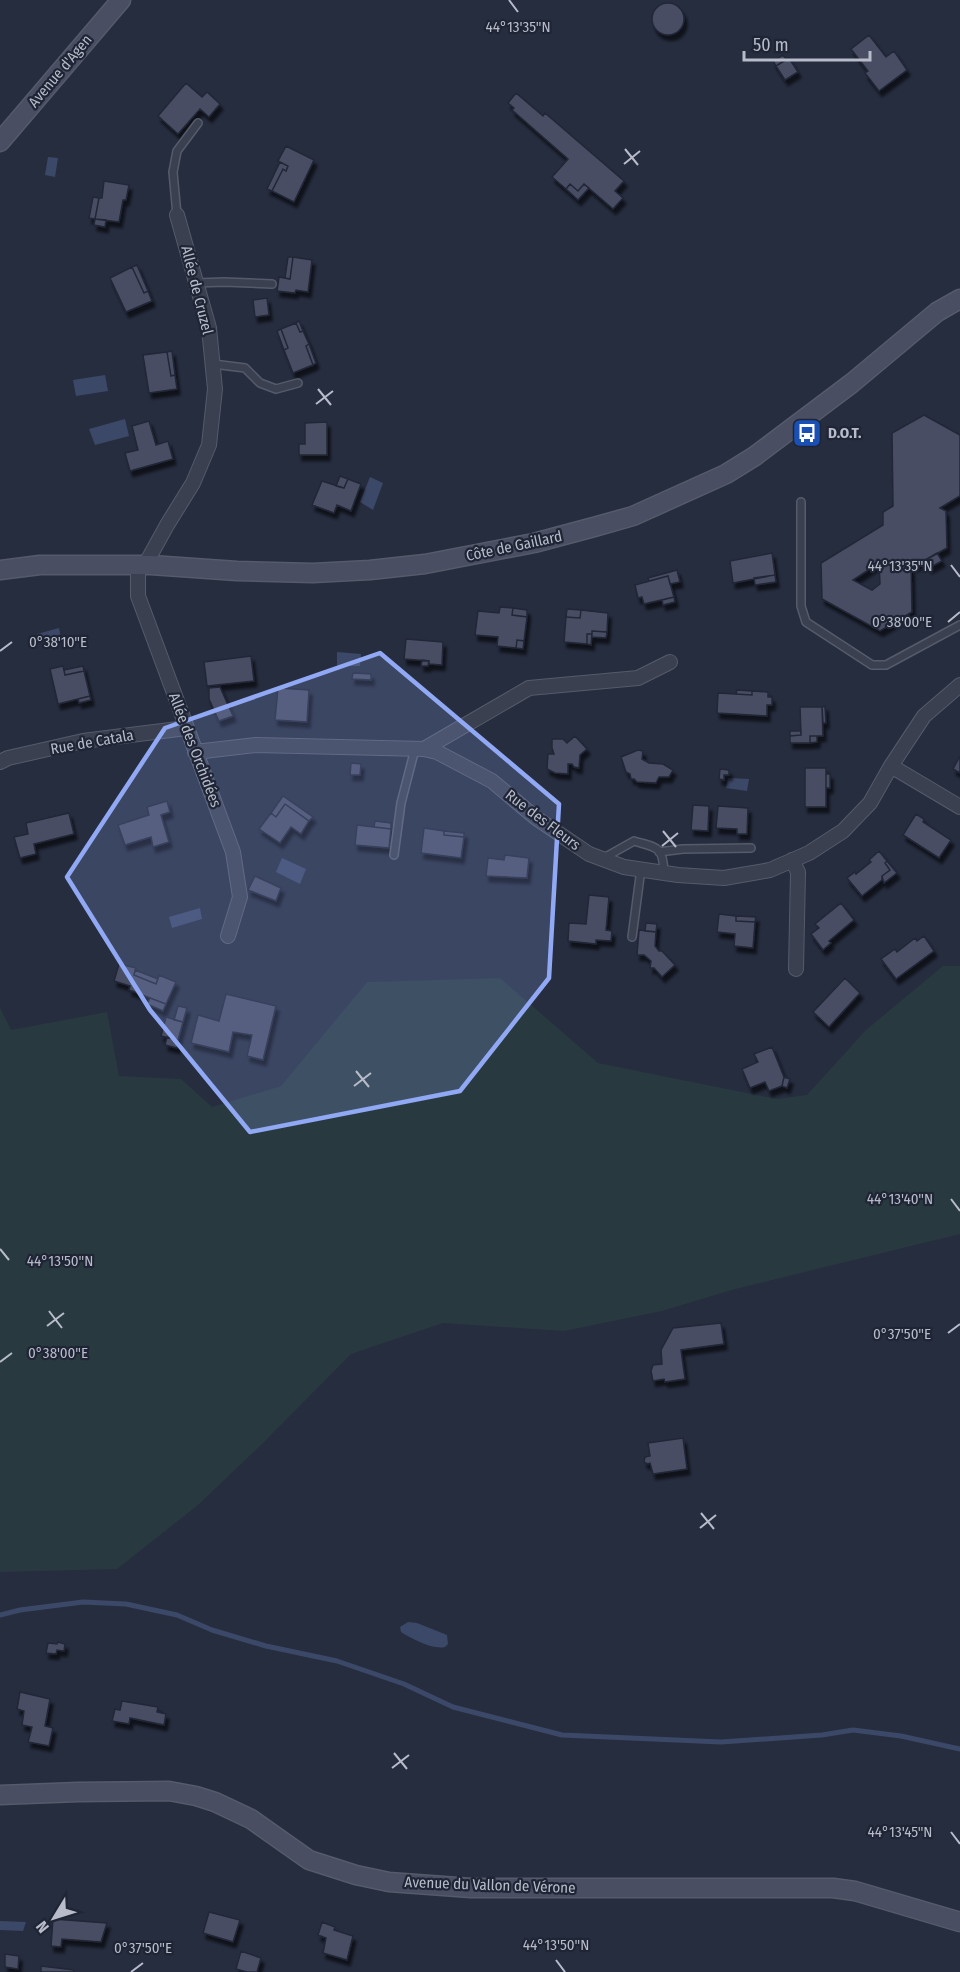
<svg xmlns="http://www.w3.org/2000/svg" width="960" height="1972" viewBox="0 0 960 1972" font-family="'Fira Sans Condensed',sans-serif">
<defs>
<filter id="shadow"><feDropShadow dx="3" dy="5.5" stdDeviation="1.5" flood-color="#0009"/></filter>
</defs>
<rect width="100%" height="100%" fill="#262d3f"/>
<path fill="#283a40" d="M943 966H960V1234L735 1289 662 1311 564 1331 443 1323 351 1354 262 1444 198 1505 117 1569 0 1572V1008L11 1030 107 1012 119 1076 181 1079 212 1107 281 1086 367 982 500 978 598 1063 777 1099 807 1095 866 1030Z"/>
<path fill="#3c4867" d="M48 157 58 158 55 177 45 175Z
M105 375 108 391 76 396 73 380Z
M125 419 129 436 95 445 89 429Z
M370 477 383 483 373 510 360 502Z
M59 628 61 638 40 641 37 634Z
M337 652 361 654 360 666H337Z
M728 778 749 779 747 791 726 788Z
M282 858 306 869 300 884 276 872Z
M200 908 202 919 172 928 169 917Z
M408 1622 417 1623 447 1635 448 1644 445 1647C433 1650 412 1639 401 1632L400 1627Z
M0 1921 26 1922 23 1931 0 1930Z"/>
<g fill="none" stroke-linecap="round" stroke-linejoin="round">
<path stroke="#3c4867" stroke-width="5" d="M0 1615 20 1610 83 1602 126 1604 177 1615 212 1630 266 1646 337 1661 404 1684 453 1707 562 1735 721 1742 822 1735 853 1730 901 1736 960 1749"/>
</g>
<path fill="#484e63" stroke="#212737" stroke-width="1.5" fill-rule="evenodd" filter="url(#shadow)" d="M652 19a16 16 0 1 1 32 0a16 16 0 1 1-32 0Z
M869 35 886 57 894 51 907 70 879 91 865 73 868 71 851 49Z
M783 55 786 59 776 66 773 61Z
M789 58 798 72 785 80 776 66Z
M186 83 202 97 207 92 220 104 209 117 200 109 178 134 158 116Z
M516 93 543 116 545 113 624 181 615 191 623 198 613 209 584 184 578 191 570 184 566 189 552 177 568 159 512 110 514 108 508 103Z
M286 146 314 160 294 202 272 191 283 169 286 171 288 166 278 161Z
M280 162 288 166 286 171 283 169 272 191 267 189Z
M104 181 129 185 126 200H123L119 222 95 219 99 198H102Z
M570 184 578 191 584 184 589 188 578 200 566 189Z
M93 197 99 198 95 219 89 218Z
M95 219 106 220 105 227 94 225Z
M288 257H293L290 279 285 278Z
M293 257 312 260 308 292 296 290 295 293 277 291 279 277 290 279Z
M137 265 148 291 144 293 132 267Z
M132 267 144 293 148 291 152 301 126 312 110 278Z
M267 298 269 315 255 317 253 300Z
M299 321 303 331 300 332 296 323Z
M296 323 300 332 303 331 309 344 306 346 313 365 293 373 284 350 288 348 281 329Z
M281 329 288 348 284 350 277 331Z
M309 344 316 363 313 365 306 346Z
M172 351 175 375 171 376 167 352Z
M167 352 171 376 175 375 177 389 149 393 143 355Z
M924 415 960 435V496L940 508 946 511 947 548 915 566 911 563 912 612 880 631 822 599 821 563 883 525V512L893 506 892 433ZM879 563 880 584 872 590 853 580Z
M149 421 156 445 168 441 173 459 130 471 125 453 138 450 132 426Z
M327 422V455H299V444H305V423Z
M340 476 348 479 344 488 336 486Z
M348 479 361 484 351 511 337 505 334 513 312 505 322 481 344 488Z
M772 553 775 575 733 583 730 561Z
M937 553 942 561 929 568 925 560Z
M677 570 680 582 670 584 668 576 649 581 648 578Z
M775 575 776 582 755 585 754 578Z
M668 576 674 597 644 604 642 597 638 598 635 585Z
M674 597 675 602 663 605 662 600Z
M500 607 513 608 512 615 527 617 524 641 517 640 516 648 497 646 498 637 475 635 478 611 499 613Z
M513 608 527 610V617L512 615Z
M567 609 581 610 580 618 566 617Z
M581 610 608 613 607 632 592 631V634H587V644L564 642 566 617 580 618Z
M592 631 607 632 606 638 592 637Z
M587 634H592L591 645 587 644Z
M406 639 443 642 442 665 429 664V661L404 659Z
M517 640 524 641 523 649 516 648Z
M251 656 254 681 207 686 204 662Z
M422 660 429 661 428 666H421Z
M63 666 65 675 84 671 90 696 58 704 50 669Z
M83 666 84 671 65 675 64 670Z
M353 673 371 674V680L352 679Z
M220 687 233 716 219 721 209 699V688Z
M278 688 309 690 307 722 275 720Z
M737 690 752 691V695L736 694Z
M752 691 768 692V697H772V705H767V716L717 713 718 693 752 695Z
M90 696 91 700 79 703 78 699Z
M825 706 826 723H823L822 707Z
M800 707H822L823 736H810V743H790V736L801 735Z
M790 731H801V735L790 736Z
M575 736 587 749 580 755 579 768 574 767 572 764H568V774L555 773 547 769 548 754H554L552 748V739H563L567 743Z
M810 736H817V742L810 743Z
M638 750 643 751 642 759 649 763 663 764 673 770 669 777H659L656 783 637 782 634 779H631L630 774 626 772 621 757Z
M960 756V773L953 769Z
M351 763 361 764 360 775H350Z
M805 768H826V807H805Z
M720 769 729 770V775H724V780L719 779Z
M826 774H830V788H826Z
M283 796 313 817 309 821 285 804 276 817 271 813Z
M167 801 170 812 161 815 169 842 153 847 151 837 125 845 118 825 149 815 147 807Z
M285 804 309 821 301 834 291 827 280 843 259 829 271 813 276 817Z
M693 805 709 806 708 831 691 830Z
M718 806 748 808 747 834H737V829L716 828Z
M69 813 74 834 34 844 36 854 20 858 14 837 28 834 26 823Z
M916 814 924 819 923 822 951 840 939 858 903 835Z
M375 821 391 823V829L374 827Z
M357 825 391 829 389 848 355 845Z
M424 828 444 831V835L464 837 461 858 421 853Z
M444 831 464 833V837L444 835Z
M879 851 887 861 885 863 890 870 882 876V880L862 896 847 878 855 872 856 874 871 862 869 860Z
M505 855 529 858 527 878 486 876 488 858 504 860Z
M887 861 897 873 884 883 882 876 890 870 885 863Z
M255 876 281 888 276 901 248 890Z
M589 895 609 897 606 930 612 931 611 941 596 940V944L568 941 569 923 586 924Z
M841 903 854 920 829 941 831 943 823 950 811 934 819 928 815 924Z
M719 914 736 916V921L755 922 753 948 734 946 735 934 717 932Z
M736 916 756 917 755 922 736 921Z
M646 923 657 924 656 932 645 931Z
M639 930 656 932 655 946 659 951H662L675 965 662 977 654 968H650L651 961 644 955H637Z
M924 936 934 951 896 979 881 959 895 949 897 952 915 938 917 941Z
M119 964 136 968 134 975 156 984 159 975 176 982 166 1004 129 990 130 986 114 981Z
M135 970 158 979 156 984 134 975Z
M845 978 860 993 829 1027 813 1012Z
M226 994 276 1006 263 1060 247 1056 252 1035 233 1032 229 1052 191 1043 198 1015 219 1021Z
M150 998 166 1004 163 1011 147 1004Z
M178 1006 187 1008 183 1022 174 1020Z
M166 1017 183 1022 178 1040 161 1036Z
M167 1037 178 1040 177 1048 165 1045Z
M772 1047 784 1077 782 1086 769 1091 765 1082 750 1088 742 1069 758 1062 754 1054Z
M784 1077 790 1079 787 1088 782 1086Z
M721 1323 724 1344 681 1350 685 1379 665 1382 664 1379 653 1381 651 1371 653 1365 662 1364 661 1350 673 1328Z
M683 1438 687 1469 653 1474 650 1463 648 1464 644 1462 645 1457 650 1456 648 1443Z
M58 1642 65 1644 64 1651 57 1650 56 1654 46 1653 48 1643 57 1644Z
M20 1692 50 1699 45 1726 53 1728 49 1746 28 1742 32 1727 22 1725 24 1711 17 1709Z
M122 1701 158 1707 157 1712 166 1714 164 1725 130 1718 129 1724 112 1721 115 1709 120 1710Z
M209 1912 240 1920 233 1942 203 1933Z
M53 1919 107 1923 101 1942 62 1939 61 1947 51 1946Z
M322 1922 335 1927 334 1930 353 1936 347 1960 323 1953 326 1938 318 1935Z
M241 1951 261 1958 257 1972H247L236 1969Z
M5 1954 19 1956 18 1969 5 1967Z
M41 1966 74 1970V1972H41Z"/>
<g fill="none" stroke-linecap="round" stroke-linejoin="round">
<g stroke="#555b6a" stroke-width="10">
<path id="lane" d="M177 215 173 172 177 151 198 123
M196 283 224 282 272 284
M213 364 245 368 260 383 276 389 298 383
M801 502V606L806 622 872 665H886L960 625
M659 852 683 849 751 848
M394 855 401 803 415 749
M602 859 634 841C658 848 663 846 664 873
M632 937 641 869"/>
</g>
<g stroke="#555b6a" stroke-width="16">
<path id="street" d="M138 565V596L233 852 240 897 228 936
M145 565 167 525 193 483 209 445 215 389 209 328 177 215
M424 749 529 688 638 678 670 662
M195 752 256 745 424 749 437 752 492 781 536 818 589 854 624 867 678 875 724 878 770 870 809 853 843 831 870 803 891 766 924 716 960 685
M0 762 8 758 83 741 186 728
M891 766 960 807
M792 860 798 872 796 969"/>
</g>
<g stroke="#555b6a" stroke-width="21">
<path id="secondary" d="M0 142 121 0
M0 570 40 565H151L237 571 313 573 370 570 425 564 534 543 594 527 633 516 726 474 755 456 852 383 937 312 960 299
M0 1795 78 1792 169 1791 196 1796 215 1802 251 1819 309 1860 356 1875 389 1882 471 1888H833L855 1891 960 1922"/>
</g>
<use href="#lane" stroke="#3a404f" stroke-width="7"/>
<use href="#street" stroke="#3a404f" stroke-width="14"/>
<use href="#secondary" stroke="#494e62" stroke-width="18"/>
</g>
<path fill="#91a8f5" fill-opacity="0.2" stroke="#91a8f5" stroke-width="4.5" stroke-linejoin="round" d="M380 653 559 804 549 978 460 1091 250 1132 150 1010 67 877 165 728Z"/>
<path fill="none" stroke="#b7bbca" stroke-width="2" d="M509 0 518 12M625 149 638 165M624 164 640 151M318 389 331 405M316 404 333 391M951 565 960 577M948 622 960 612M0 651 12 642M663 831 676 847M662 846 678 833M356 1071 369 1087M354 1086 371 1073M951 1199 960 1211M0 1249 9 1260M49 1311 62 1328M47 1326 64 1313M948 1333 960 1324M0 1362 12 1353M701 1513 714 1529M700 1528 716 1515M394 1753 407 1769M392 1768 409 1755M951 1832 960 1844M556 1960 565 1972M131 1972 143 1963"/>
<defs>
<g id="bus-square" transform="scale(1.5)"><rect x="-9" y="-9" width="18" height="18" rx="4" fill="#1a4fb4" stroke="#1f2535"/><path d="M-5-6H5V4H4V6H2V4H-2V6H-4V4H-5ZM-3.5-4V0h7V-4ZM-3.5 1.2v1.5H-2V1.2ZM2 1.2v1.5H3.5V1.2Z" fill="#fff"/></g>
</defs>
<g fill-rule="evenodd">
<use href="#bus-square" x="807" y="433"/>
</g>
<g text-anchor="middle" dominant-baseline="central" stroke-width="4.5" stroke-linejoin="round" paint-order="stroke">
<g font-size="15" fill="#b7bbca" stroke="#1f2535">
<text transform="translate(60 71) rotate(-50)">Avenue d'Agen</text>
<text transform="translate(197 290) rotate(76)">Allée de Cruzel</text>
<text transform="translate(514 546) rotate(-12)">Côte de Gaillard</text>
<text transform="translate(92 742) rotate(-10)">Rue de Catala</text>
<text transform="translate(195 750) rotate(69)">Allée des Orchidées</text>
<text transform="translate(543 820) rotate(37)">Rue des Fleurs</text>
<text transform="translate(490 1885) rotate(2)">Avenue du Vallon de Vérone</text>
</g>
<g font-size="15" font-weight="bold" fill="#b7bbca" stroke="#1f2535" text-anchor="start">
<text x="828" y="433">D.O.T.</text>
</g>
</g>
<g font-size="15" text-anchor="middle" fill="#b7bbca" stroke="#1f2535" stroke-width="4.5" stroke-linejoin="round" paint-order="stroke">
<text x="518" y="32">44°13'35"N</text>
<text x="900" y="571">44°13'35"N</text>
<text x="902" y="627">0°38'00"E</text>
<text x="58" y="647">0°38'10"E</text>
<text x="900" y="1204">44°13'40"N</text>
<text x="60" y="1266">44°13'50"N</text>
<text x="902" y="1339">0°37'50"E</text>
<text x="58" y="1358">0°38'00"E</text>
<text x="900" y="1837">44°13'45"N</text>
<text x="556" y="1950">44°13'50"N</text>
<text x="143" y="1953">0°37'50"E</text>
</g>
<g transform="translate(54 1918) rotate(232)" stroke="#1f2535" stroke-width="4.5" paint-order="stroke">
<path d="M0-4.5L10 22L0 15L-10 22Z" fill="#b7bbca"/>
<text y="-9" font-size="16" font-weight="bold" text-anchor="middle" fill="#b7bbca">N</text>
</g>
<path d="M744 51v9h126v-9" fill="none" stroke="#b7bbca" stroke-width="3"/>
<text x="753" y="51" font-size="18" fill="#b7bbca" stroke="#1f2535" stroke-width="4.5" paint-order="stroke">50 m</text>
</svg>
